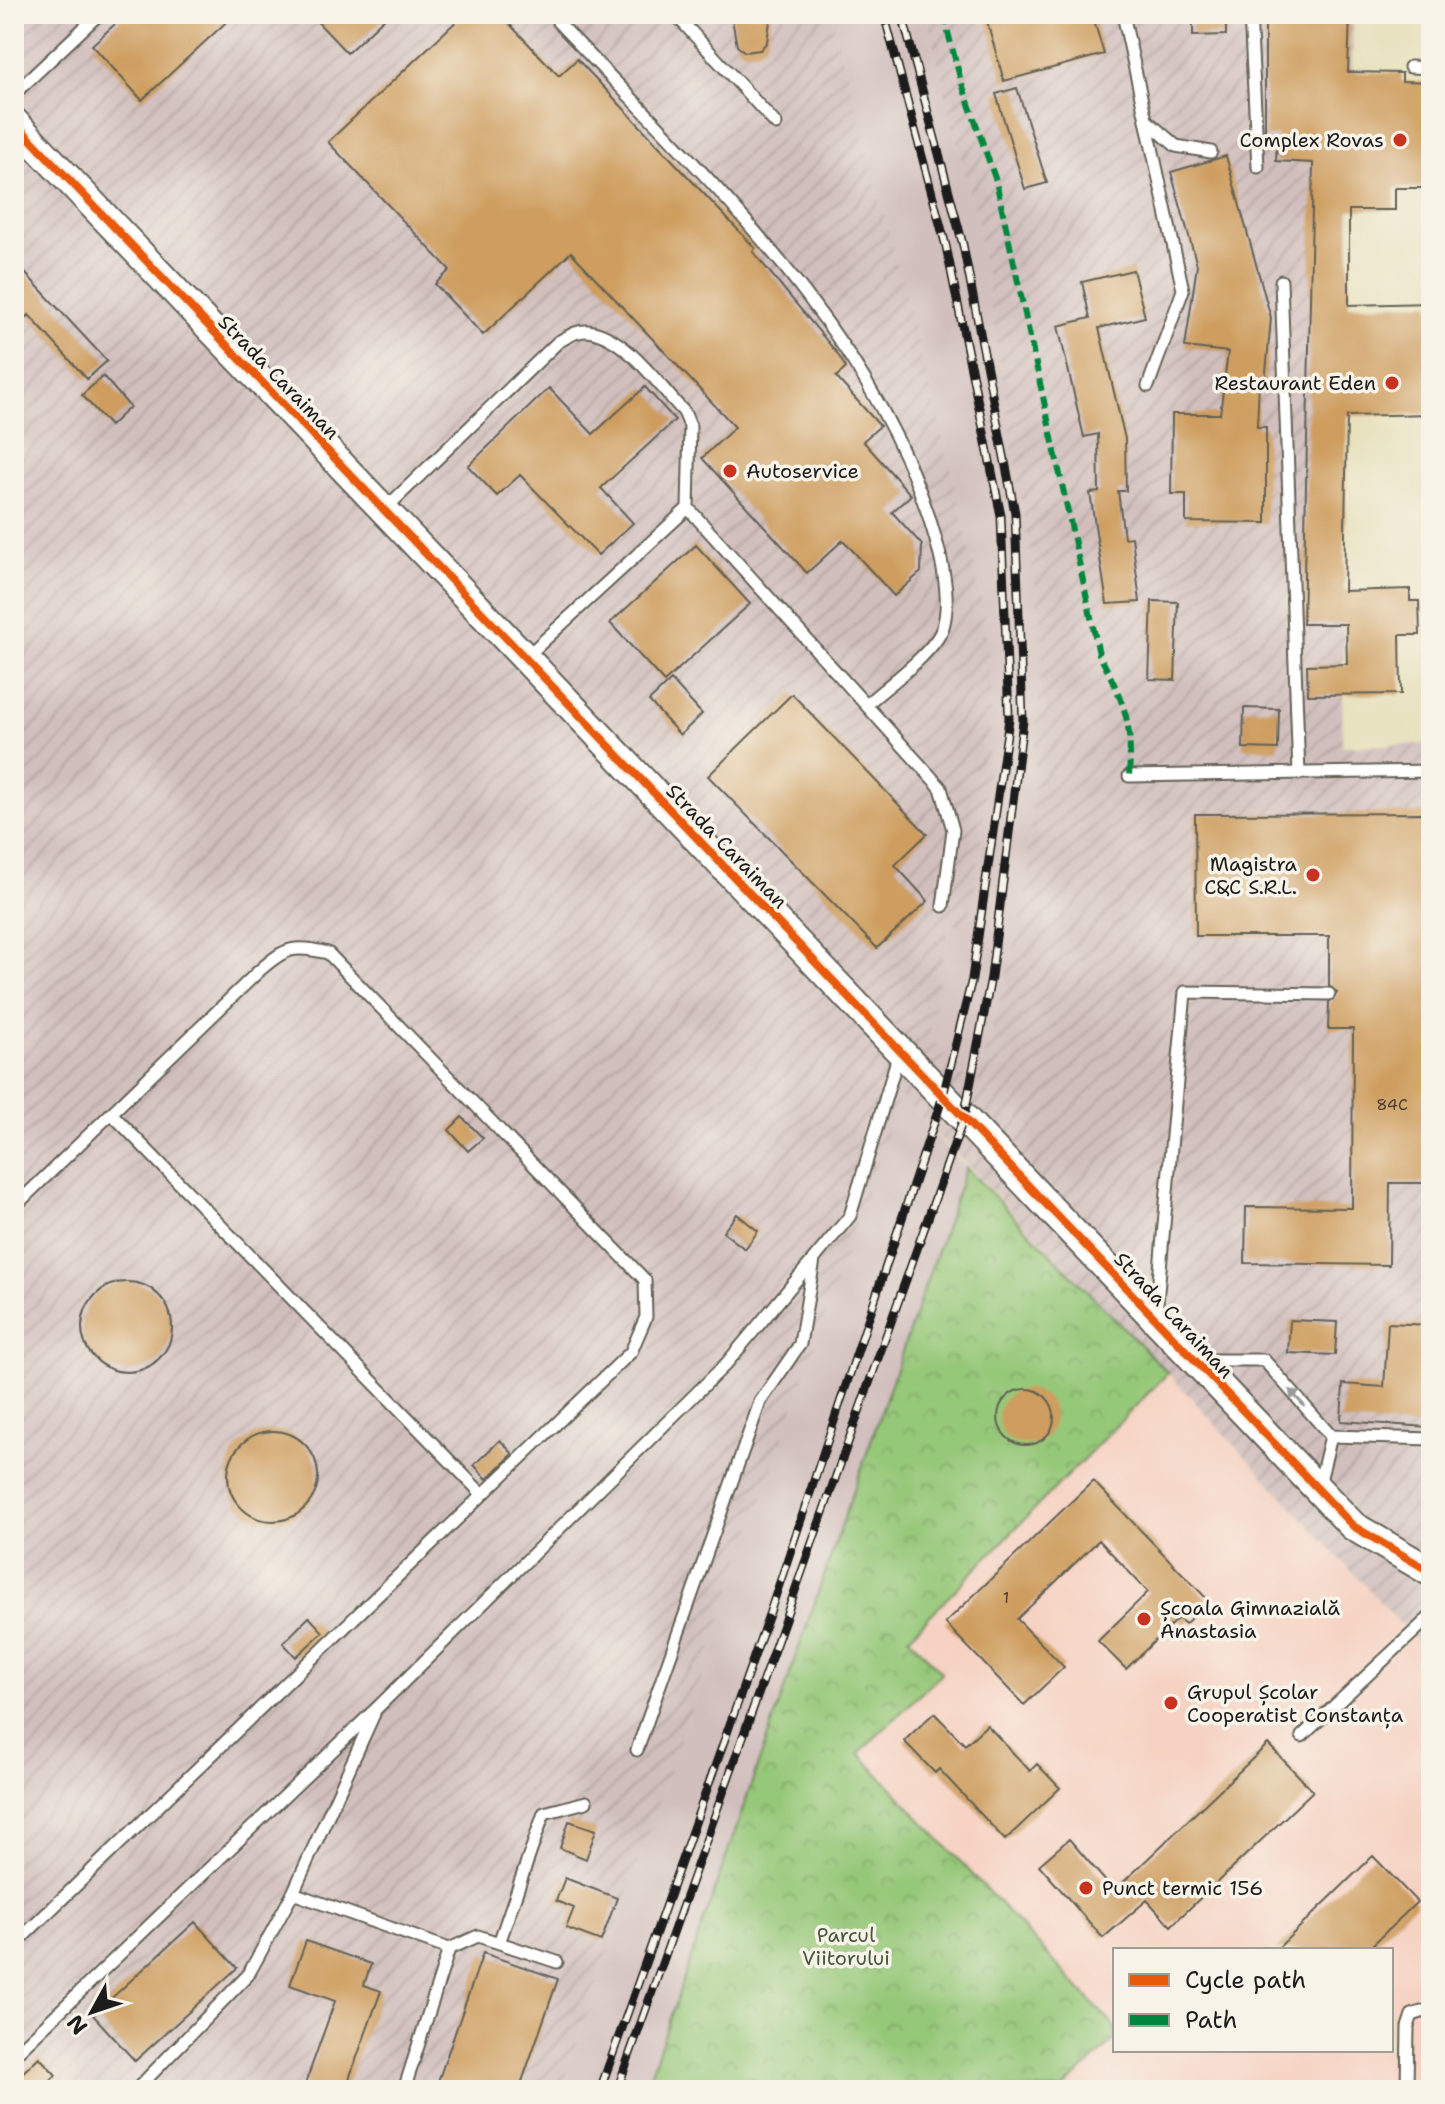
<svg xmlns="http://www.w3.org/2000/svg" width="1445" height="2104" viewBox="0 0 1445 2104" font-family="'Shantell Sans',sans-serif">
<defs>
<pattern id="industrial-furrows" width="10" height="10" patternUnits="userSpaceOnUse" patternTransform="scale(2)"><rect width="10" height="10" fill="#d1bfbd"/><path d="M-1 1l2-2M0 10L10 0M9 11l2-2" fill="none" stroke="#b3a4a2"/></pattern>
<pattern id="park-crowns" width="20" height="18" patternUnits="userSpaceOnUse" patternTransform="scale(2)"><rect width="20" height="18" fill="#96c879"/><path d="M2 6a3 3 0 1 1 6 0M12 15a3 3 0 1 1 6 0" fill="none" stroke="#81ab68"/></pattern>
</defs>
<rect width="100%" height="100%" fill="#f7f3e8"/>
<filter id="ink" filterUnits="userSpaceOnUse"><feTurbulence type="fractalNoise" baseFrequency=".0125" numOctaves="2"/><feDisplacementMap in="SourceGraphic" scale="16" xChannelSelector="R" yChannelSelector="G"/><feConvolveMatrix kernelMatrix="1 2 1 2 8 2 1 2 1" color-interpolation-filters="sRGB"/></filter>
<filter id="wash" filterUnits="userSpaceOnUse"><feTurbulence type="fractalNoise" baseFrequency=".006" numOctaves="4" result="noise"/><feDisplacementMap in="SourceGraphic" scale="32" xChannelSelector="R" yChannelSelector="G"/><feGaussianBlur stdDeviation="1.8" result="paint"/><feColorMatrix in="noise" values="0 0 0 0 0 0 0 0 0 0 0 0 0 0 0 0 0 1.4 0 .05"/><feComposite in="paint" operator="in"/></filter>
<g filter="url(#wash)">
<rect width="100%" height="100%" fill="#e8e1be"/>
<path fill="#f6d2c3" d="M1168 1373 1431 1657V2090H1062L1115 2039V2050H1391V1950H1115V2027L859 1753 941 1673 909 1637Z"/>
<path fill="url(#industrial-furrows)" d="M14 14H831L955 481 983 606 992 680 985 809 969 928 948 924 976 1089 1024 907 1043 639 978 227 926 14H1353L1342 746 1431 744V1657L1168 1373 900 1096 561 2090H14Z"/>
<path fill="#d1bfbd" d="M831 14H926L978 227 1043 639 1024 907 976 1090 929 1037 948 924 969 927 985 809 992 680 983 606 955 481Z
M900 1095 966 1168 645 2090H561Z"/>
<path fill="url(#park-crowns)" stroke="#59724a" stroke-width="2" d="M966 1168 1168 1373 909 1637 942 1673 859 1753 1115 2027V2039L1062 2090H645Z"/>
<g id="blocks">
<path fill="#ce9d5e" d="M126 14H235L142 100 92 45Z
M310 14H389L347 53Z
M464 14H500L559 76 577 59 755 248 753 252 837 353 846 368 836 377 880 426 863 441 911 495 892 512 922 545 921 572 894 596 843 540 807 573 702 458 735 427 571 252 483 335 435 284 450 270 328 142Z
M731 14H771L767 42 760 50 745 52 737 46Z
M985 14H1092L1104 54 1004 81Z
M1193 14H1226V35L1193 36Z
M1265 14H1350L1348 72 1402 73V81L1431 82V188H1395V210H1349V305L1431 303V414L1347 416 1344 591 1410 589V601H1419L1420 635H1400L1401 694 1308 695 1307 665 1347 664 1346 624H1303L1313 163 1276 161 1277 135 1265 137Z
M1017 88 1047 183 1025 189 996 94Z
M1226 156 1271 318 1265 383 1259 382 1257 427H1266V523L1186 522V494H1171L1172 414H1220L1228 352 1185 347 1197 265 1171 172Z
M14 261 107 361 87 379 29 315 14 330Z
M1133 270 1145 317 1099 328 1125 439 1126 491H1118L1124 538 1132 537 1140 602 1107 604 1090 493 1099 492 1098 434 1084 437 1058 326 1090 318 1082 282Z
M103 376 130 407 110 426 82 395Z
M645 387 675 420 601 488 633 523 598 555 520 475 497 496 468 466 549 388 593 434Z
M696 545 750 604 664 682 610 623Z
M1152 601 1178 602 1175 680 1149 679Z
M671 680 702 714 680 735 649 701Z
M792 694 927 834 895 865 928 901 877 948 708 776Z
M1244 708 1279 709 1278 749 1243 748Z
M1431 813V1183H1390L1389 1265 1245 1263 1246 1207 1352 1208 1353 1029H1328L1329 1002 1337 993 1329 986V936H1196L1195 814Z
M462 1117 483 1138 468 1151 449 1130Z
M737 1214 758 1231 745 1249 723 1232Z
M82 1327a45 45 0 1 1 90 0a45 45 0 1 1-90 0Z
M1290 1320 1337 1322 1335 1355 1288 1353Z
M1388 1323 1431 1325 1428 1427 1341 1421 1343 1384 1384 1387Z
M998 1417a28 28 0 1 1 56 0a28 28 0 1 1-56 0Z
M228 1476a45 45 0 1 1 90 0a45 45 0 1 1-90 0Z
M500 1440 513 1454 487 1479 474 1465Z
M1093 1481 1209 1601 1185 1624 1178 1618 1126 1669 1098 1641 1148 1592 1099 1540 1017 1619 1064 1667 1024 1705 945 1623Z
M309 1617 323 1632 296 1657 283 1643Z
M934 1713 965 1745 987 1725 1030 1771 1037 1764 1060 1788 1005 1840 939 1769 935 1773 904 1741Z
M1268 1744 1313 1791 1171 1926 1147 1900 1103 1938 1039 1865 1069 1839 1114 1891Z
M569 1821 596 1830 586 1859 560 1848Z
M1373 1856 1417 1902 1367 1950H1276Z
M565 1878 617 1898 601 1941 566 1928 574 1908 556 1901Z
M195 1922 237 1968 135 2061 93 2015Z
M306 1941 371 1964 364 1985 381 1991 345 2090H303L335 2001 290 1985Z
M483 1953 558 1979 519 2090H435Z
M39 2057 56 2075 40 2090H14V2081Z"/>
</g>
</g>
<g filter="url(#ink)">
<use href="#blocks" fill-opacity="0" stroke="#636155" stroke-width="2"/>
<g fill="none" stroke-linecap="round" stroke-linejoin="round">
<g stroke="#636155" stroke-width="15">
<path id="service" d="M675 14 776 124
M1123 14 1183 290 1148 386
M1250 14 1258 167
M558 22C700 172 878 333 935 537 943 564 951 600 943 627 936 651 887 686 867 704
M1410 67 1431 68
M14 94 99 14
M1146 120 1176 146 1211 152
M1281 281 1299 774
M384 510 558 342C568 337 576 330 588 331 626 336 659 386 684 412L690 426 688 508
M525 658 688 508 941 788 953 830 943 906
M1129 776 1431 771
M112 1114 482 1494
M14 1207 260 970C286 947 294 945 328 953L645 1280 646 1317 631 1352 14 1945
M1156 1314 1185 992 1329 994
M1201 1360H1264L1331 1436 1319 1485
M1331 1436 1431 1439
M374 1714 293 1893 449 1949 404 2090
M1302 1736 1431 1616
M637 1750 760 1402 800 1344 814 1260
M499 1943 544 1813 586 1802
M449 1949 478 1936 557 1962
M14 2055 378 1707 726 1364 850 1216 899 1053
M136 2090 248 1975 293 1893
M1407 2090 1408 2027 1412 2015 1431 2009"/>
</g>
<g stroke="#636155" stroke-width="32">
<path id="tertiary" d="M14 122 1353 1526 1431 1572"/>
</g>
<use href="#service" stroke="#fff" stroke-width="11"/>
<use href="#tertiary" stroke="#fff" stroke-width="28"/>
<g stroke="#1c1c1c" stroke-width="9">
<path id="rail" d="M600 2090 771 1609 943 1096 972 979 1009 719 1001 516 946 246 884 14
M617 2090 964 1117 991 977 1023 721 1015 513 963 245 902 14"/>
</g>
<use href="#rail" stroke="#f7f3e8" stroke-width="6" stroke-dasharray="18" stroke-linecap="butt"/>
<path stroke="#00873e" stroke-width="6" stroke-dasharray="12 6" stroke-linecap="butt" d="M943 14 961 81 996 181 1099 654C1124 702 1133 721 1129 776"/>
<g stroke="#f7f3e8" stroke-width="13">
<path id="cycleway" d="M14 122 1353 1526 1431 1572"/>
</g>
<use href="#cycleway" stroke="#e8590c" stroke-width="8"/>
</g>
<defs><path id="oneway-solid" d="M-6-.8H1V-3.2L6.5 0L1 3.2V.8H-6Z" transform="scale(2)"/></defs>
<use fill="#999" href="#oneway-solid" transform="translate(1297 1398) rotate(-132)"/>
</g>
<g fill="#c8321e" stroke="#f7f3e8" stroke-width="3">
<circle cx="1400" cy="140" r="8"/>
<circle cx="1392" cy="383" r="8"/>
<circle cx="730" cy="471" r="8"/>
<circle cx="1313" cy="875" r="8"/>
<circle cx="1144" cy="1619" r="8"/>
<circle cx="1171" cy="1703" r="8"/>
<circle cx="1086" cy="1888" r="8"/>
</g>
<g text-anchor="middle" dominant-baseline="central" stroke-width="7" stroke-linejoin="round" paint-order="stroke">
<g font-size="16" fill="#483c2c">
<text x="1392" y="1104">84C</text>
<text x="1006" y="1597">1</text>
</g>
<g font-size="20" fill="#1c1c1c" stroke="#f7f3e8" text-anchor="start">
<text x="1384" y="140" text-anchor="end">Complex Rovas</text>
<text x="1376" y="383" text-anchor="end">Restaurant Eden</text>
<text x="746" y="471">Autoservice</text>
<text x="1297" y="864" text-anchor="end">Magistra<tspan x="1297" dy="23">C&amp;C S.R.L.</tspan></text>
<text x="1160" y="1608">Școala Gimnazială<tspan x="1160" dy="23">Anastasia</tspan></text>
<text x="1187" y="1692">Grupul Școlar<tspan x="1187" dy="23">Cooperatist Constanța</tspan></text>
<text x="1102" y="1888">Punct termic 156</text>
</g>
<g font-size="20" fill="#1c1c1c" stroke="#f7f3e8">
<text transform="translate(279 377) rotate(46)">Strada Caraiman</text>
<text transform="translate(727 846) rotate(46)">Strada Caraiman</text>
<text transform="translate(1174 1315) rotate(47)">Strada Caraiman</text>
</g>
<g font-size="20" fill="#47583d" stroke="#f7f3e8">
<text x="846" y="1935">Parcul<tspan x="846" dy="23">Viitorului</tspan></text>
</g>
</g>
<rect width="1445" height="2104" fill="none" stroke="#f7f3e8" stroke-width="48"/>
<rect x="1113" y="1948" width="280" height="104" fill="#f7f3e8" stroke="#9f9d96" stroke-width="2"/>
<rect x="1129" y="1974" width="40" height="12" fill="#e8590c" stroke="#9f9d96" stroke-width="2"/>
<text x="1185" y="1988" font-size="24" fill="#1c1c1c">Cycle path</text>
<rect x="1129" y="2014" width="40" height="12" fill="#00873e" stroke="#9f9d96" stroke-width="2"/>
<text x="1185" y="2028" font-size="24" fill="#1c1c1c">Path</text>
<g transform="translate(92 2012) rotate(230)" stroke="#f7f3e8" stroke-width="6" paint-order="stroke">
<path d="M0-6L14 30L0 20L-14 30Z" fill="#1c1c1c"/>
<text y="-12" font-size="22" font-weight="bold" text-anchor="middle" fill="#1c1c1c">N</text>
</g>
</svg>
